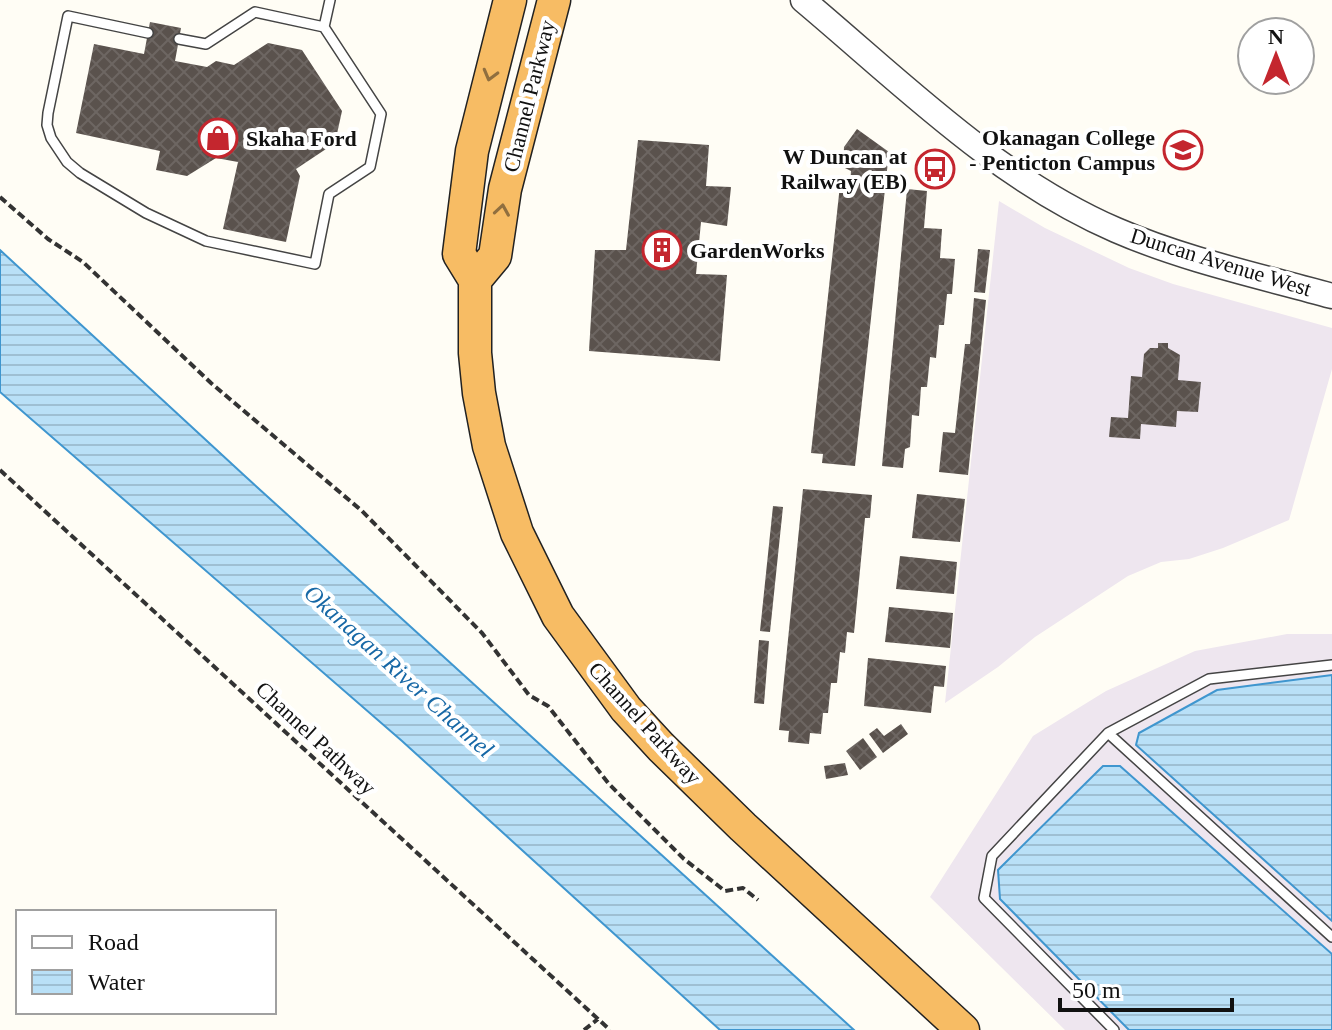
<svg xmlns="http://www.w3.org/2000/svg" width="1332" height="1030" viewBox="0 0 1332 1030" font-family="'Times New Roman',serif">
<defs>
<pattern id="water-rules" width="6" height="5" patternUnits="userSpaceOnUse" patternTransform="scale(2)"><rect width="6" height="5" fill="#b9e0f7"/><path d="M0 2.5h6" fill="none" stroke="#9ebfd3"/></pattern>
<pattern id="building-cross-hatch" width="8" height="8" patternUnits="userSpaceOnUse" patternTransform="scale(2)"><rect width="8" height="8" fill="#5a524d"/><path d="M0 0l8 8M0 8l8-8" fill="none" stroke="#6d6662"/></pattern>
</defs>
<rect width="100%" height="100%" fill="#fffdf5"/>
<path fill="#eee6ef" d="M999 201 1045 228 1129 268 1173 284 1332 328V369L1289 520 1223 548 1189 559 1161 562 1128 576 1035 637 998 667 945 703Z
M1287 634H1332V1030H1065L930 897 1033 736 1106 691 1195 651Z"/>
<path fill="url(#water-rules)" stroke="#3f96cf" stroke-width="2" d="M0 250 246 477 854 1030H720L402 741 0 392Z
M1332 675V921L1136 745 1139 733 1217 690Z
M1103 766H1120L1332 954V1030H1129L1000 899 998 870Z"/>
<path fill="url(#building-cross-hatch)" d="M150 22 181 28 175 61 207 67 216 61 234 65 268 43 302 50 342 111 335 143 296 169 300 176 286 242 223 229 238 162 216 158 187 176 156 170 160 151 76 133 94 44 144 54Z
M857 129 889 152 855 466 822 463 823 454 811 453 840 185 850 186 851 171 843 167 844 147Z
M638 140 709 145 706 186 731 187 727 226 701 222 696 274 727 275 720 361 589 351 595 250H626Z
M907 189 927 191 924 228 942 229 940 258 955 259 952 294H947L944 325H939L936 358 930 357 927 387H921L919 416 912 415 910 447 905 449 903 468 882 466Z
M978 249 990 250 985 293 974 292Z
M974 298 986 300 968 475 939 472 943 432 955 433 965 344H970Z
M1158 343H1168V348L1180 355 1178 380 1201 382 1198 412 1177 411 1176 427 1141 424 1140 439 1109 437 1111 417 1128 418 1131 376 1142 377 1144 354 1150 348H1158Z
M803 489 872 495 870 518H865L854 633 847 632 845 653 840 652 837 683H831L828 713H823L821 734 810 733 809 744 788 742 789 731 779 730Z
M917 494 965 499 960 542 912 538Z
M773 506 783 507 770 632 760 631Z
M900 556 957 562 954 594 896 589Z
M889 607 953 613 950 648 885 642Z
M759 640 769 641 764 704 754 703Z
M868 658 946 666 944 687 934 686 931 713 864 706Z
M901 724 908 734 883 753 869 734 877 728 884 736Z
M863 738 877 757 860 770 846 751Z
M845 763 848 775 826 779 824 766Z"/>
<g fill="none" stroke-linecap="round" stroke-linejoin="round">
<g stroke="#444" stroke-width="12">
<path id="service" d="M324 27 330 0
M148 33 68 16 48 113 47 125 51 138 67 162 80 173 146 213 206 241 315 264 329 194 370 167 381 114 324 27 255 12 206 44 179 39
M1332 665 1209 679 1108 733 1332 937
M1108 733 992 856 984 898 1114 1030"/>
</g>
<g stroke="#444" stroke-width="27">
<path id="tertiary" d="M803 0C902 83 996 178 1116 230 1185 260 1260 276 1332 296"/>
</g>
<g stroke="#222" stroke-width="35">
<path id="trunk" d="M510 0 472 151 459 254 475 280V353L479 393 489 446 517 533 558 616 626 709 661 747 743 827 963 1030
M475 280 495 256 505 189 554 0"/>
</g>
<path stroke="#333" stroke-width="4" stroke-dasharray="8 4" stroke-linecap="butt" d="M0 197 48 239 83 262 211 383 362 511 482 633 529 695 548 706 609 784 684 859 725 891 743 888 758 900
M0 470 610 1030
M584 1030 598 1019"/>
<use href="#service" stroke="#fff" stroke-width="9"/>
<use href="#tertiary" stroke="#fff" stroke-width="24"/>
<use href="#trunk" stroke="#f7bc64" stroke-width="32"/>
</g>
<defs><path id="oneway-chevron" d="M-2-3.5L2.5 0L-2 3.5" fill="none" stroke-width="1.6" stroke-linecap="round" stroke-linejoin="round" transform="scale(2)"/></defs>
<g stroke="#906f3f">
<use href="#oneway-chevron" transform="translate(490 75) rotate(105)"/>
<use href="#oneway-chevron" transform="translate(502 210) rotate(-81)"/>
</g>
<defs>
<g id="shop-ring" transform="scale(2)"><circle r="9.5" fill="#fff" stroke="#c4262e" stroke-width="1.5"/><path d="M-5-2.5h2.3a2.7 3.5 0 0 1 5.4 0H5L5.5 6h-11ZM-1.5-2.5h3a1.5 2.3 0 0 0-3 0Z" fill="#c4262e"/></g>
<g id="university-ring" transform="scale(2)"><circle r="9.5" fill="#fff" stroke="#c4262e" stroke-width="1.5"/><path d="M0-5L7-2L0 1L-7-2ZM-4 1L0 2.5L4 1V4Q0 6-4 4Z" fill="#c4262e"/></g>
<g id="bus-ring" transform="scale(2)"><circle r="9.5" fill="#fff" stroke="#c4262e" stroke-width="1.5"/><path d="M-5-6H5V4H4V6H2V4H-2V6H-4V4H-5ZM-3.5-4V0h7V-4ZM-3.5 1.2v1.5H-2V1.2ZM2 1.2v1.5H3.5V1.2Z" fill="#c4262e"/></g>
<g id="building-ring" transform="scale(2)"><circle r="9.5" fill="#fff" stroke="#c4262e" stroke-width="1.5"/><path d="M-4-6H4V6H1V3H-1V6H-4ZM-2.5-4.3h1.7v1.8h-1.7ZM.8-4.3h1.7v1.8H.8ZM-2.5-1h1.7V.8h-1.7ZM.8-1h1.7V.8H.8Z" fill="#c4262e"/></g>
</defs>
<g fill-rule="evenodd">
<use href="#shop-ring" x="218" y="138"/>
<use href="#university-ring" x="1183" y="150"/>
<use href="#bus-ring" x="935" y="169"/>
<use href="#building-ring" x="662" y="250"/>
</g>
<g text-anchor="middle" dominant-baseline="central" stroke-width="8" stroke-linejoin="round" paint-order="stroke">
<g font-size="22" fill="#111" stroke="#fff">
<text transform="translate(529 96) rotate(-76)">Channel Parkway</text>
<text transform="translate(1221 262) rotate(17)">Duncan Avenue West</text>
<text transform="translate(645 723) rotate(48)">Channel Parkway</text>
<text transform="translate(316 738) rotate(43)">Channel Pathway</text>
</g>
<g font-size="22" font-weight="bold" fill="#111" stroke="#fff" text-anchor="end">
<text x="1155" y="137">Okanagan College<tspan x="1155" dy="25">- Penticton Campus</tspan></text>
<text x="246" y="138" text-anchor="start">Skaha Ford</text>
<text x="907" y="156">W Duncan at<tspan x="907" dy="25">Railway (EB)</tspan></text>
<text x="690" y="250" text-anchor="start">GardenWorks</text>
</g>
<g font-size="24" font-style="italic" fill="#1768a6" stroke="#fff">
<text transform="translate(399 671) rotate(42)">Okanagan River Channel</text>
</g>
</g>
<rect x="16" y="910" width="260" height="104" fill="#ffffff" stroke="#a0a0a0" stroke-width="2"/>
<rect x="32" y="936" width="40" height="12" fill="#ffffff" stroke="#a0a0a0" stroke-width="2"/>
<text x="88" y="950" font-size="24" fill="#111111">Road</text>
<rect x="32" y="970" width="40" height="24" fill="url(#water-rules)" stroke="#a0a0a0" stroke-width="2"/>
<text x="88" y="990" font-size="24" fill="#111111">Water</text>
<g transform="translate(1276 56)"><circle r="38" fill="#ffffff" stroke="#a0a0a0" stroke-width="2"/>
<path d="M0-6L14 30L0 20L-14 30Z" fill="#c4262e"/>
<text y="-12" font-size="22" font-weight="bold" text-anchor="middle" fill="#111111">N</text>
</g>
<path d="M1060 998v12h172v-12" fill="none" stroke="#111111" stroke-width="4"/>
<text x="1072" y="998" font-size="24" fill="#111111" stroke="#ffffff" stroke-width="6" paint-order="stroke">50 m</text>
</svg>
